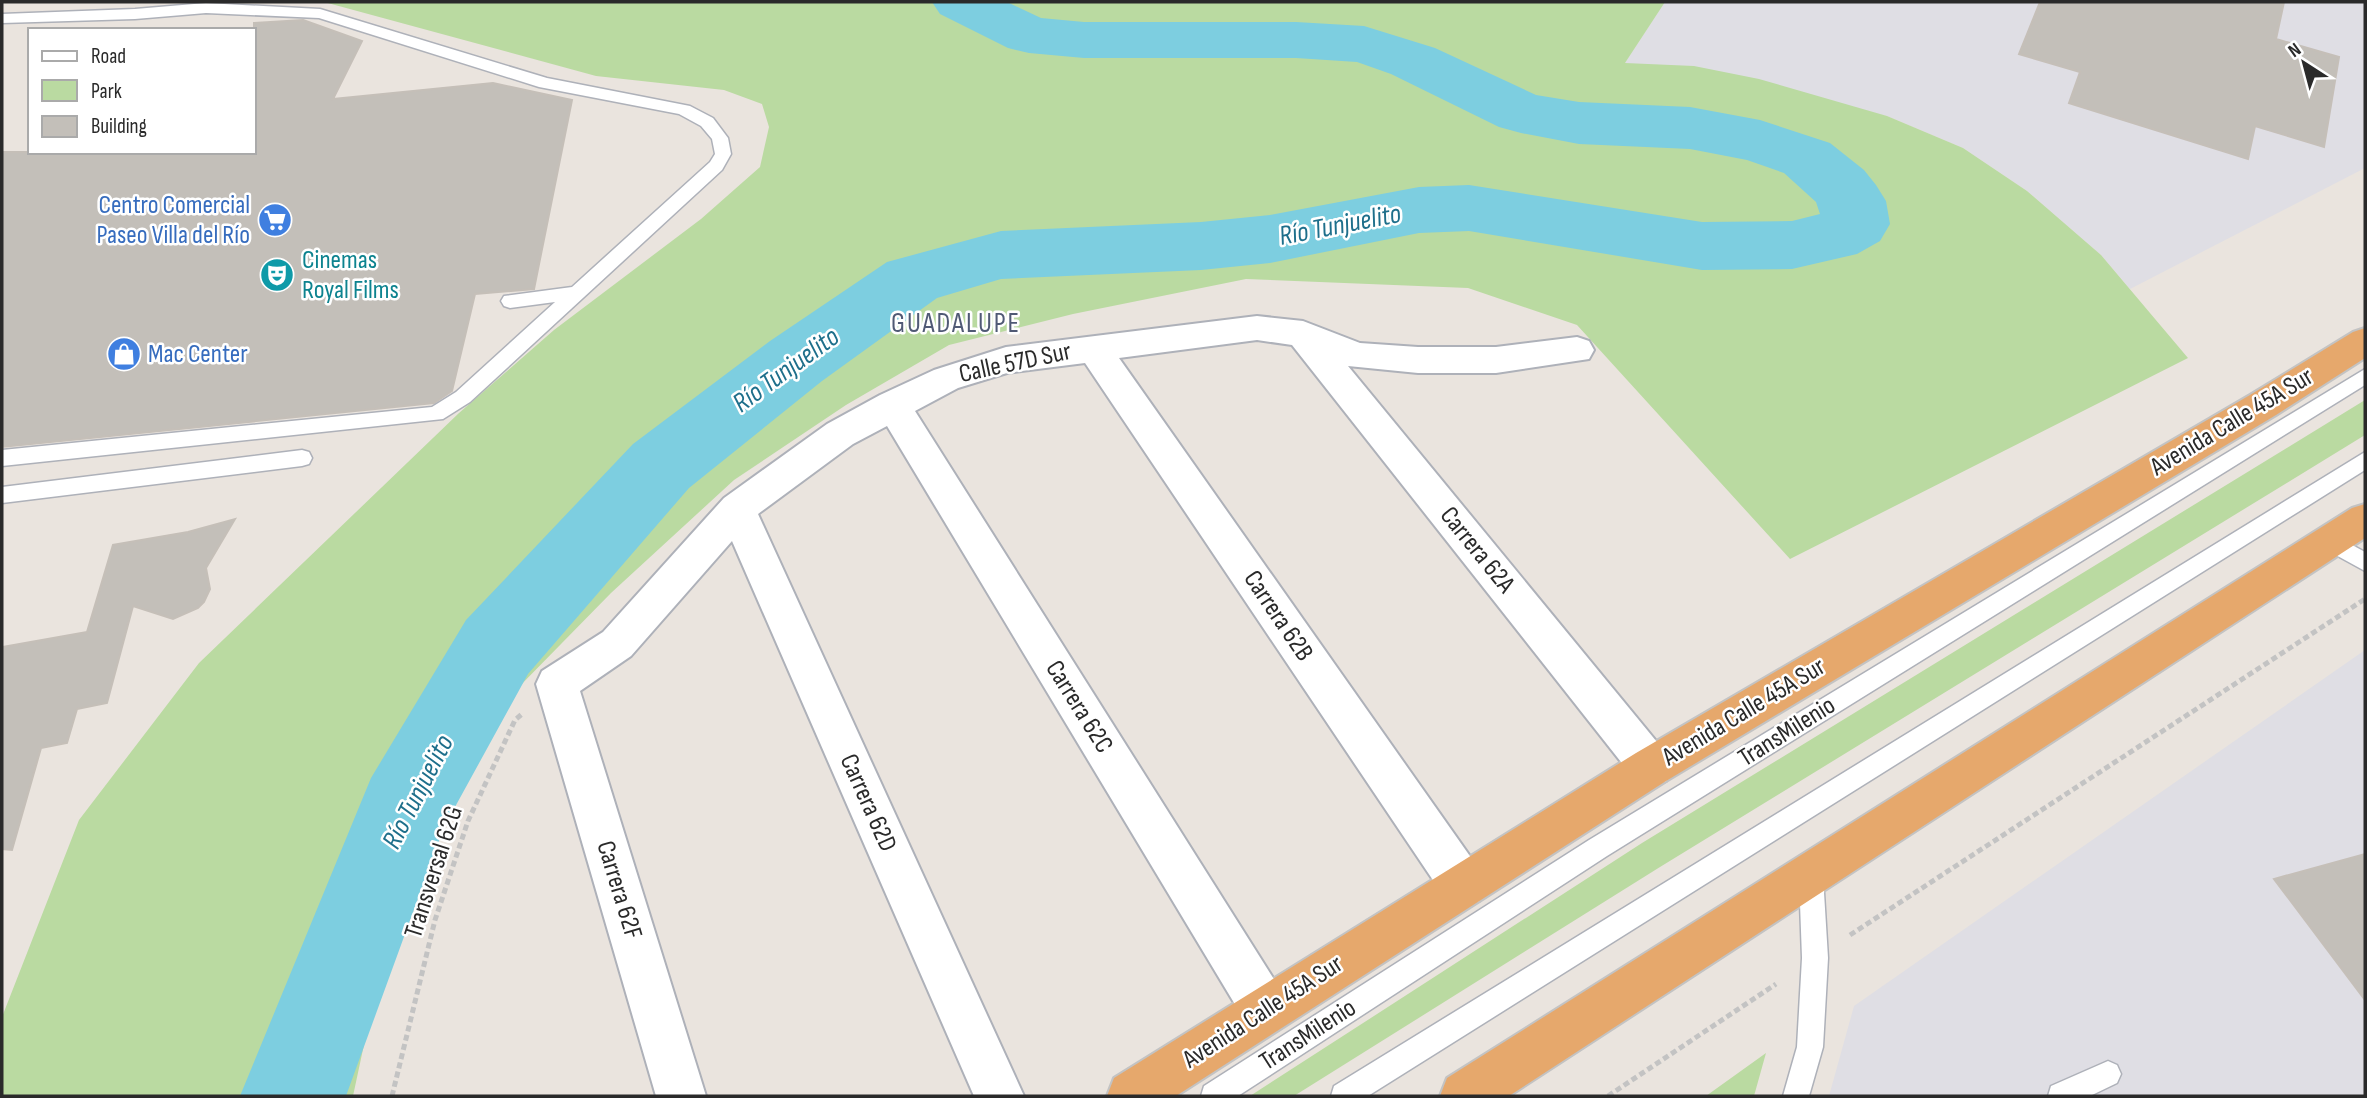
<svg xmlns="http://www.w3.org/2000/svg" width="2367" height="1098" viewBox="0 0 2367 1098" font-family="'Sofia Sans Condensed',sans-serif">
<rect width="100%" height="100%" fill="#eae4de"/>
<path fill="#dfdee4" d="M1665 2H2365V168L2130 289 2101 255 2027 191 1963 148 1887 116 1625 63Z
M2365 650V1096H1829L1854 1006Z"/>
<path fill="#badaa1" d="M324 2H1665L1625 63 1694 66 1759 79 1887 116 1963 148 2027 191 2101 255 2188 358 1790 559 1577 325 1468 288 1246 279 1073 314 949 345 846 405 734 480 611 593 511 695 440 827 371 1012 353 1096H2V1017L79 820 199 663 459 413 554 330 701 219 760 167 769 127 762 104 724 90 596 76Z
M2365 400V435L1660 867 1294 1096H1250L1642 843Z
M1766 1053 1754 1096H1706Z"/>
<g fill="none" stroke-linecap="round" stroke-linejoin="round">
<path fill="#7dcee0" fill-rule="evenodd" d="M932 2H1007L1041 18 1084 22H1296L1364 26 1435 48 1536 95 1579 102 1690 107 1760 120 1830 143 1864 170 1876 185 1886 201 1890 224 1880 241 1857 254 1792 269 1702 270 1469 231 1419 233 1270 263 1201 270 1001 279 937 298 822 381 689 488 528 674 444 827 346 1096H240L371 778 466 620 633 444 770 341 887 262 1001 231 1201 222 1270 215 1419 187 1469 185 1702 222 1792 221 1820 214 1816 202 1784 173 1747 160 1690 149 1579 144 1521 133 1499 127 1391 74 1357 62 1296 58H1084L1029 53 1008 48 940 14Z"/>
</g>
<path fill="#c3bfb9" stroke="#c5bfb8" stroke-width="2" d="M2040 2H2284L2276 39 2339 57 2324 147 2255 126 2248 159 2069 103 2080 72 2019 54Z
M303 20 362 41 333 99 493 83 572 100 534 289 475 294 452 391 434 403 2 447V152H254V23Z
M235 519 206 568 210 589 204 602 198 608 173 619 133 606 107 703 77 709 67 743 41 748 12 850 2 849V647L87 632 113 545 188 532Z
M2365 854V1000L2274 879Z"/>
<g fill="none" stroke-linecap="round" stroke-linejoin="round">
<g stroke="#aeb1b9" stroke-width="3">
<path id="service" d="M206 3 320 9 547 78 690 106 713 118 728 138 731 154 722 170 470 402 443 419 2 466V450L432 407 456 392 555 302 510 308 504 306 501 301 504 296 572 287 710 162 715 154 712 139 701 126 679 114 539 87 319 18 206 13 135 19 2 23V14L135 9Z
M2365 369V385L1607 856 1238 1096H1201L1204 1086 1589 840Z
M302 450 309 452 312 458 309 464 302 466 2 503V487Z
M2365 452V470L1368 1096H1331L1334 1086Z
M2330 533 2365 552V571L2323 548 2320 542 2323 536Z
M1811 864 1820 868 1823 876 1828 958 1823 1047 1809 1096H1783L1797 1047 1802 958 1799 876 1802 868Z
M2108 1061 2117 1065 2121 1074 2117 1083 2090 1096H2048L2051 1086Z"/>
</g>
<g stroke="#aeb1b9" stroke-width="4">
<path id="minor" d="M1257 316 1303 321 1360 343 1418 347H1496L1577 337 1589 341 1594 350 1589 359 1496 373H1418L1348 366 1666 753 1672 767 1666 781 1651 787 1636 781 1292 345 1257 340 1119 358 1479 869 1486 885 1479 901 1463 907 1447 901 1085 363 1007 373 958 388 915 411 1282 992 1289 1009 1282 1026 1265 1033 1248 1026 887 426 853 444 758 514 1024 1096H974L732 541 631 656 580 691 706 1096H656L536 684 542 671 603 632 724 498 827 424 880 395 934 370 1006 347Z"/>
</g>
<g stroke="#c3c3c3" stroke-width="4">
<path id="trunk" d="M2365 328V358L2276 415 1666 781 1176 1096H1107L1114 1078 1636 753 2250 395 2353 332Z
M2365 504V538L1509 1096H1440L1447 1078 2352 508Z"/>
</g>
<path stroke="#c3c3c3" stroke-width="5" stroke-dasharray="6 3.5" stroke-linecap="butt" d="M1850 935 2365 599
M392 1096 435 920 468 821 515 720 522 714
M1608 1096 1776 984"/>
<use href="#service" fill="#fff" fill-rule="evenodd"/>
<use href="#minor" fill="#fff" fill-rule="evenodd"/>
<use href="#trunk" fill="#e6a86c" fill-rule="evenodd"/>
</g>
<defs>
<g id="supermarket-disc" transform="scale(1.75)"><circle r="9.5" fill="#3f7fe0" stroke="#fff"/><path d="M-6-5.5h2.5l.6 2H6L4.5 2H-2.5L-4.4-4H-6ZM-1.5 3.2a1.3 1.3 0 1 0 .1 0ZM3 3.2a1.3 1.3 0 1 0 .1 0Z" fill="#fff"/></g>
<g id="theatre-disc" transform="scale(1.75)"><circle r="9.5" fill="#0f9aa8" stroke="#fff"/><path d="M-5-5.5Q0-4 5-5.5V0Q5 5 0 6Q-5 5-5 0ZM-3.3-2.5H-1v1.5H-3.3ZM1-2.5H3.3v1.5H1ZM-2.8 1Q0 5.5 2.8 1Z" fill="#fff"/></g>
<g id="shop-disc" transform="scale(1.75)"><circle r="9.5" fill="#3f7fe0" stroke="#fff"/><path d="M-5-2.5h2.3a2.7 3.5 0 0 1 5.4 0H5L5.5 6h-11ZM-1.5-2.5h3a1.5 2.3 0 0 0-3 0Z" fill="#fff"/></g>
</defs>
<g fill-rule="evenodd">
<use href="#supermarket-disc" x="275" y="220"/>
<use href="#theatre-disc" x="277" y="275"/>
<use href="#shop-disc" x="124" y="354"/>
</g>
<g text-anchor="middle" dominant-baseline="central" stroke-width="5" stroke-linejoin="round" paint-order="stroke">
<g font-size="26" fill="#366cbe" stroke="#fff" text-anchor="end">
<text x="250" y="205">Centro Comercial<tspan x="250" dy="30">Paseo Villa del Río</tspan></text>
<text x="148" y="354" text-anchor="start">Mac Center</text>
</g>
<g font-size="26" fill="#0d838f" stroke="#fff" text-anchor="start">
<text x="302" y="260">Cinemas<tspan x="302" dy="30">Royal Films</tspan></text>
</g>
<g font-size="26" fill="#2a2a2a" stroke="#fff">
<text transform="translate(1015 363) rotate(-12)">Calle 57D Sur</text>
<text transform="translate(2232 422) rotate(-31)">Avenida Calle 45A Sur</text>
<text transform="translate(1477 550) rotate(51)">Carrera 62A</text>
<text transform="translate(1278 616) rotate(56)">Carrera 62B</text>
<text transform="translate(1079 707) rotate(58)">Carrera 62C</text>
<text transform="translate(1744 712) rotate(-31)">Avenida Calle 45A Sur</text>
<text transform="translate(1787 732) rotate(-32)">TransMilenio</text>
<text transform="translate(868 803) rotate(66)">Carrera 62D</text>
<text transform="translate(434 872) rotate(-72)">Transversal 62G</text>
<text transform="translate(619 890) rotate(73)">Carrera 62F</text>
<text transform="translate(1263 1012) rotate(-33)">Avenida Calle 45A Sur</text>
<text transform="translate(1308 1035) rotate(-33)">TransMilenio</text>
</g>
<g font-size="28" font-style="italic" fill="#1e6f8b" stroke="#fff">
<text transform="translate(1340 225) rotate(-11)">Río Tunjuelito</text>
<text transform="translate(786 370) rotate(-36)">Río Tunjuelito</text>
<text transform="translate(418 792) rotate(-63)">Río Tunjuelito</text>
</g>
<g font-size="28" letter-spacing="2" fill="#505a75" stroke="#fff">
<text x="956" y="323">GUADALUPE</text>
</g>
</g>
<rect width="2367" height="1098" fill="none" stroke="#2a2a2a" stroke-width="7"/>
<rect x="28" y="28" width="228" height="126" fill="#ffffff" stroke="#aaaaaa" stroke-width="2"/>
<rect x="42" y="51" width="35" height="10" fill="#ffffff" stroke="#aaaaaa" stroke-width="2"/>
<text x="91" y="63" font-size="21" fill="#2a2a2a">Road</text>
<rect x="42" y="80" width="35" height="21" fill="#badaa1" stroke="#aaaaaa" stroke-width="2"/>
<text x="91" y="98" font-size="21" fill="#2a2a2a">Park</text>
<rect x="42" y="116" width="35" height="21" fill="#c3bfb9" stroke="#aaaaaa" stroke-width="2"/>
<text x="91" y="133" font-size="21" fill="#2a2a2a">Building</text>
<g transform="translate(2304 63) rotate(324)" stroke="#ffffff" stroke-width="5" paint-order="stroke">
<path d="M0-5L12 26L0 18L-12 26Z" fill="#2a2a2a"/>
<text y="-10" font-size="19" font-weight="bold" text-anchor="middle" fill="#2a2a2a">N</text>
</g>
</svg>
